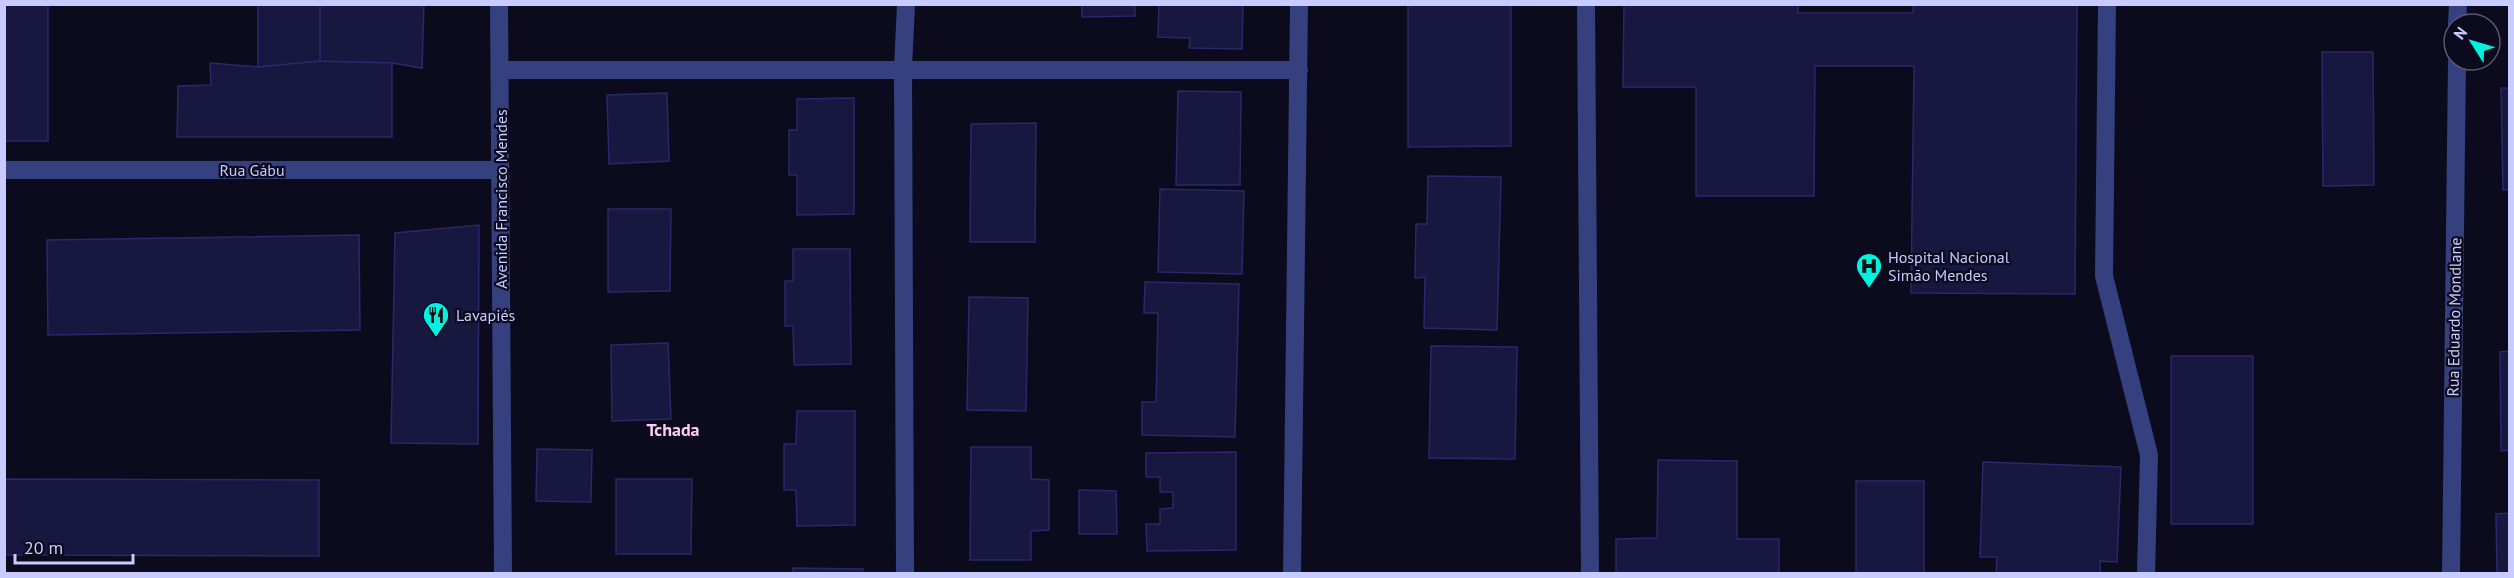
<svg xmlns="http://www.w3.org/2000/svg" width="2514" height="578" viewBox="0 0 2514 578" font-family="'PT Sans',sans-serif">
<rect width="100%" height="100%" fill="#0b0b1d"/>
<path fill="#17173f" stroke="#29286b" stroke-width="1.5" d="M4 4H48V141H4Z
M258 4H320V61L258 67Z
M320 4H424L422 68 392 63 320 61Z
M1082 4H1135V16L1082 17Z
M1159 4H1243L1242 49 1189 48 1190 38 1158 37Z
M1408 4H1511V146L1408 147Z
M1624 4H1798V13H1913V4H2077L2075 294 1911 293 1914 66H1815L1814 196H1696V87H1623Z
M2322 52H2373L2374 185 2323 186Z
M320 61 392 63V137H177L178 86 211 85 210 63 258 67Z
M2501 88H2510V190H2503Z
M1178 91 1241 92 1240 185H1176Z
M667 93 669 161 609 164 607 95Z
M854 98V214L797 215V175H789V130H797V99Z
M1036 123 1035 242H970L971 124Z
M1428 176 1501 177 1497 330 1424 328 1425 277 1415 278 1416 224H1427Z
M1160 189 1244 191 1242 274 1158 272Z
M608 209H671L670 291 608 292Z
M479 225 478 444 391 443 395 233Z
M359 235 360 330 48 335 47 240Z
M793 249H850L851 364 794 365 793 326H785V281H793Z
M1145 282 1239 284 1235 437 1142 435V402H1156L1158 313H1144Z
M969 297 1028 298 1026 411 967 410Z
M668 343 671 419 612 421 611 345Z
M1431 346 1517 347 1515 459 1429 458Z
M2510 351V450L2501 451 2500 352Z
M2171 356H2253V524H2171Z
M797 411H855V525L797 526 796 490H784V444H796Z
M971 447H1031V479L1049 480V530L1031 531V560H970Z
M537 449 592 450 591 502 536 501Z
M1236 452V550L1147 551 1146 524H1160V509L1173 508V492H1160V477H1146V453Z
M1658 460 1737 461V539H1779V574H1616V539L1657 538Z
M1983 462 2121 467 2117 562 2100 561V574H1996L1997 557H1980Z
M4 479 319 480V556L4 555Z
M616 479H692L691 554H616Z
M1856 481H1924V574H1856Z
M1079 490 1116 491 1117 534H1079Z
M2510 513V574H2497L2496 514Z
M793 568 863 569 862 574H793Z"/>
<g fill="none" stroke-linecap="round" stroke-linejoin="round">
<path stroke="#35407e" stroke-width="18" d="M499 4 503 574
M1586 4 1590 574
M2107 4 2104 276 2149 455 2146 574
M2457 24 2458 4
M501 70H1299
M4 170H500
M905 574 903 68 906 4
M1292 574 1299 4
M2451 574 2457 60"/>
</g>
<defs>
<g id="hospital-pin" transform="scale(1.35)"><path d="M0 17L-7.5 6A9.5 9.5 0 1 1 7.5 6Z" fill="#00f3de" stroke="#0b0b1d"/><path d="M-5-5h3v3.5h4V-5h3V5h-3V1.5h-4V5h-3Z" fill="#111"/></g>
<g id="restaurant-pin" transform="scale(1.35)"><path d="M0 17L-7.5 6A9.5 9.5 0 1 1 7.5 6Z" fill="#00f3de" stroke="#0b0b1d"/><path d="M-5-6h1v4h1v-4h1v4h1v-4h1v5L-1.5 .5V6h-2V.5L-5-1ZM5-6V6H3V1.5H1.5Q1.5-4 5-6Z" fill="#111"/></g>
</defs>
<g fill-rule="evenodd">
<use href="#hospital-pin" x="1869" y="266"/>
<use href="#restaurant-pin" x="436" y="315"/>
</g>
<g text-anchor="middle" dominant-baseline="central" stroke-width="4.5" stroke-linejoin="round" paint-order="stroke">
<g font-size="16" fill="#c8cbff" stroke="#0b0b1d">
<text x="252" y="170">Rua Gábu</text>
<text transform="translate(501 199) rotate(-90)">Avenida Francisco Mendes</text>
<text transform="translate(2454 317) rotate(-89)">Rua Eduardo Mondlane</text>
</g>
<g font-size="16" fill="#c8cbff" stroke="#0b0b1d" text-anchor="start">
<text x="1888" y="257">Hospital Nacional<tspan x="1888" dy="18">Simão Mendes</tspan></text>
<text x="456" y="315">Lavapiés</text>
</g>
<g font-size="18" font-weight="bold" fill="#ffcaf5" stroke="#0b0b1d">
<text x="673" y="429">Tchada</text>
</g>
</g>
<rect width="2514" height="578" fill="none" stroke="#c8cbff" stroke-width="12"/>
<g transform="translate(2472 42) rotate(307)"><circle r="28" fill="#0b0b1d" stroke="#575877" stroke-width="1.5"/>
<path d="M0-4.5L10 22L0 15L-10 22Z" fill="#00f3de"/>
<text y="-9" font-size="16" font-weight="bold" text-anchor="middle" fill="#c8cbff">N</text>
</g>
<path d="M15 554v9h118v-9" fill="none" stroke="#c8cbff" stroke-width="3"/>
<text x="24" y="554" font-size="18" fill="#c8cbff" stroke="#0b0b1d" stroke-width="4.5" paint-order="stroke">20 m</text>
</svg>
